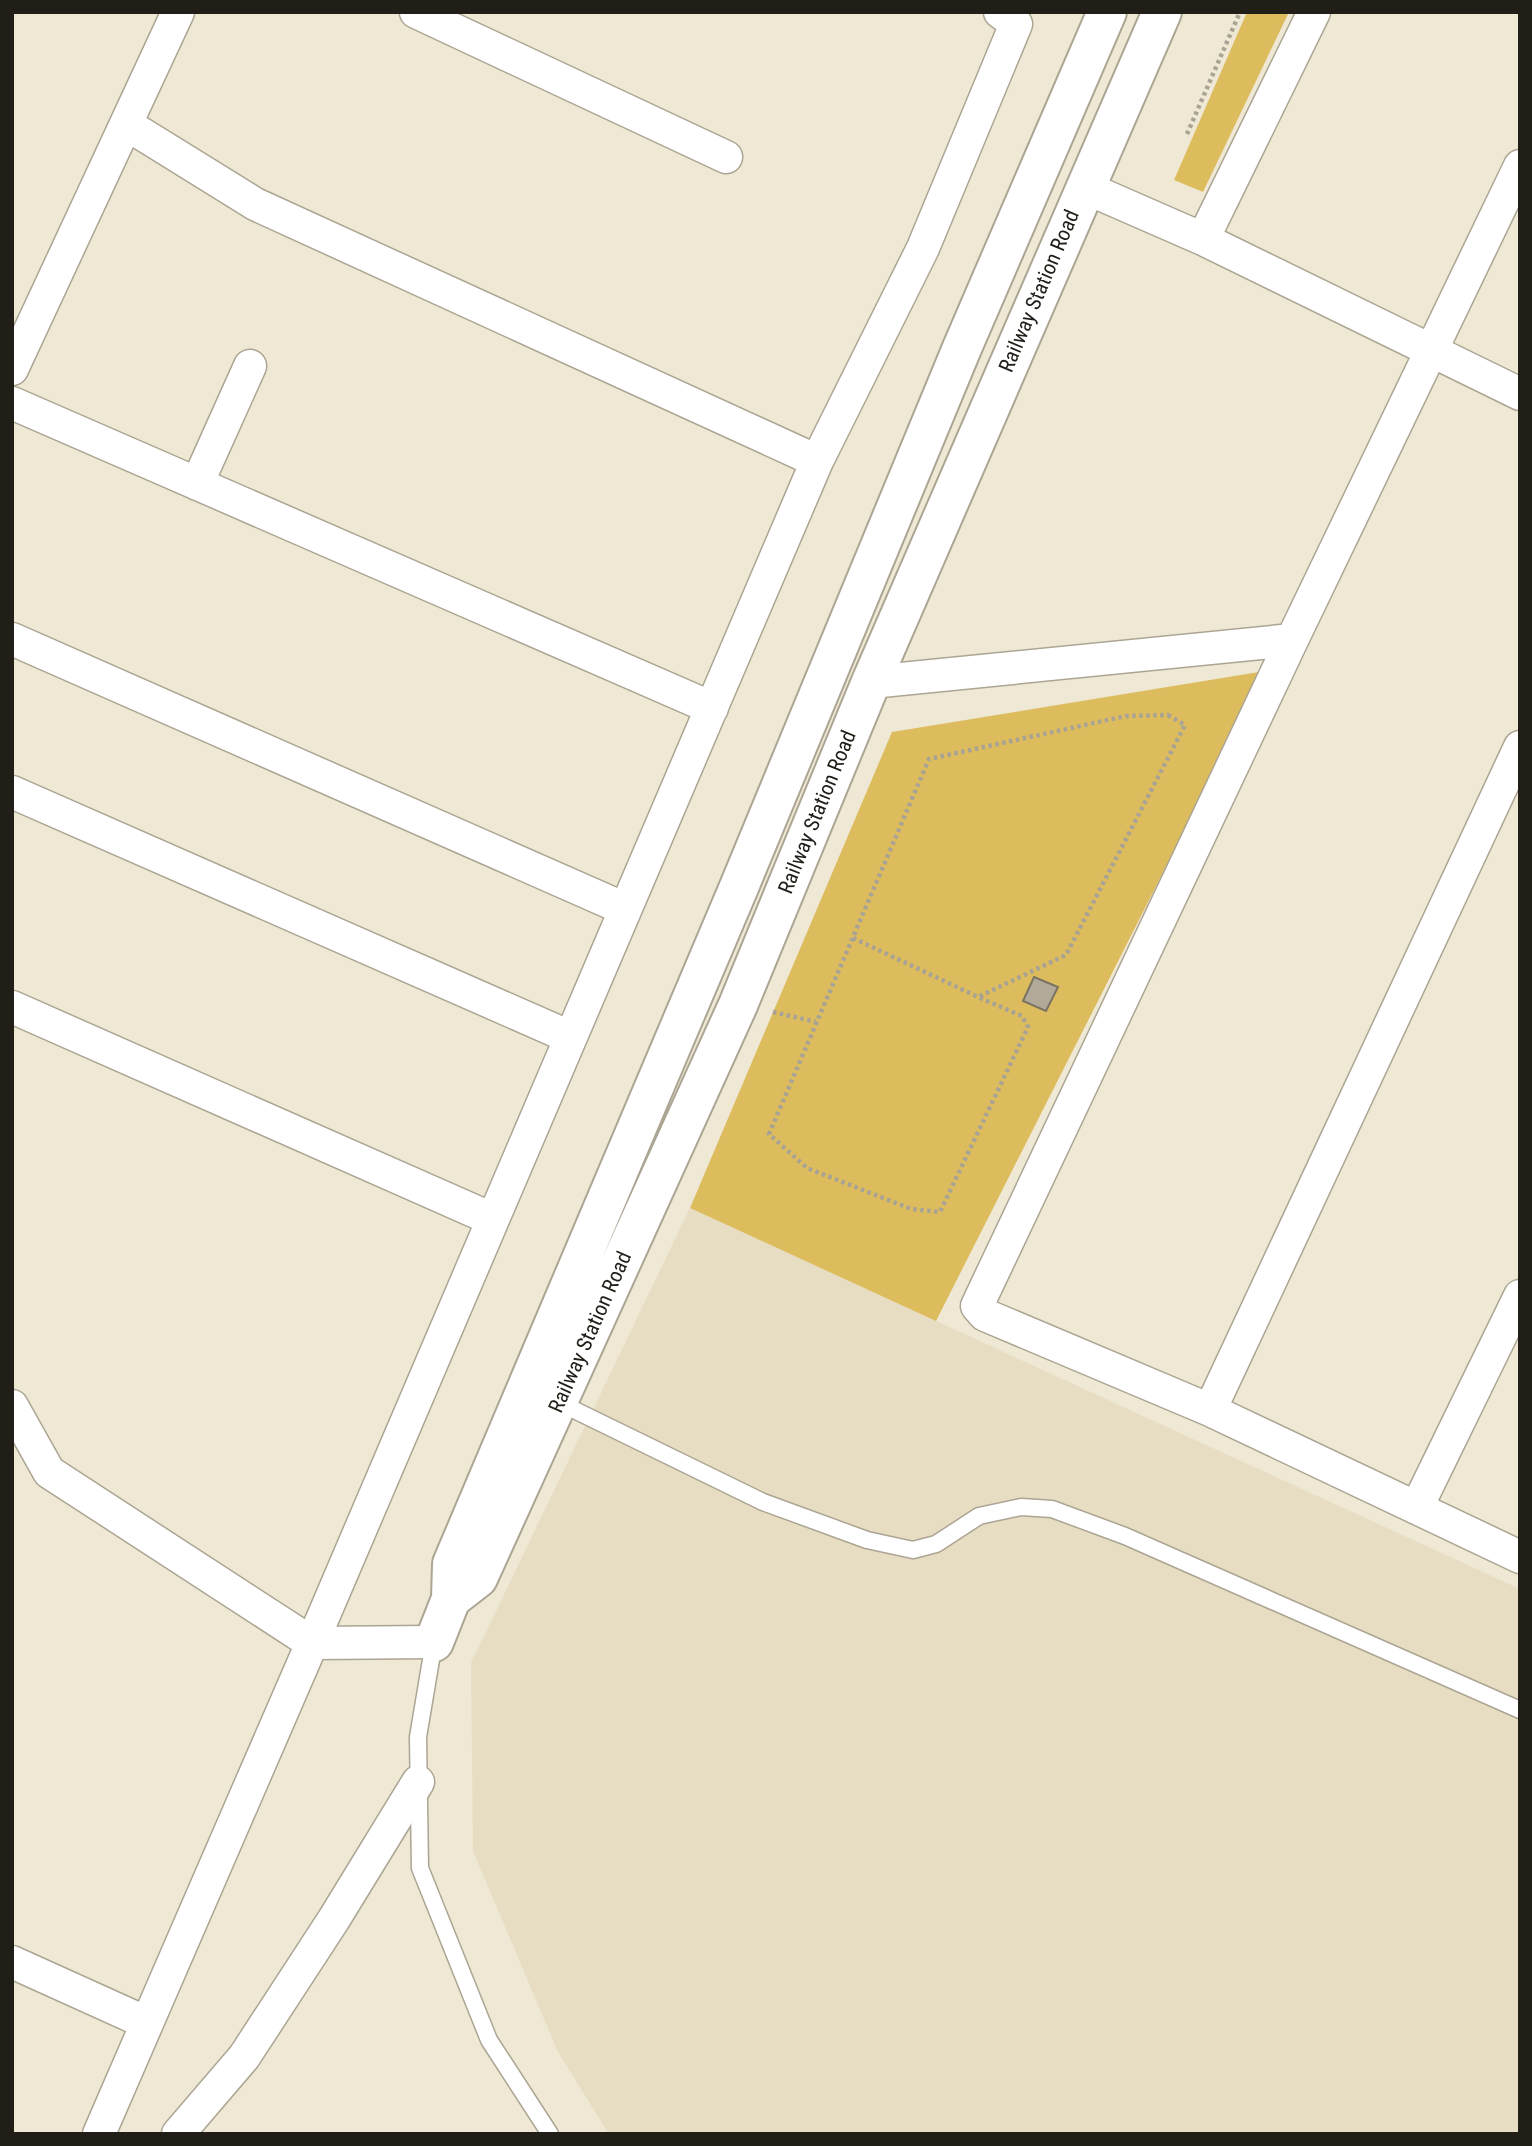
<svg xmlns="http://www.w3.org/2000/svg" width="1532" height="2146" viewBox="0 0 1532 2146" font-family="'Roboto Condensed',sans-serif">
<rect width="100%" height="100%" fill="#efe8d5"/>
<path fill="#e7ddc2" d="M690 1208 1520 1589V2134H609L558 2052 473 1851 471 1663Z"/>
<path fill="#ddbc5e" d="M1247 12H1289L1203 192 1174 180Z
M1265 671 936 1321 690 1208 892 732Z"/>
<path fill="#b1aa98" stroke="#7a7362" stroke-width="2" d="M1034 977 1058 987 1046 1011 1023 1001Z"/>
<g fill="none" stroke-linecap="round" stroke-linejoin="round">
<g stroke="#aca593" stroke-width="19">
<path id="service" d="M558 1402 763 1502 867 1540 913 1550 936 1544 979 1516 1021 1507 1052 1509 1125 1536 1520 1710
M434 1642 418 1737 420 1868 489 2040 550 2134"/>
</g>
<g stroke="#aca593" stroke-width="35">
<path id="minor" d="M416 12 726 157
M126 124 255 204 817 461
M1520 166 1292 640 977 1306 985 1315 1210 1410 1520 1557
M1084 187 1203 239 1520 394
M1203 239 1314 12
M12 369 178 12
M12 403 712 708
M197 484 250 366
M12 639 625 909
M871 682 1292 640
M12 792 570 1037
M12 1007 492 1219
M12 1406 49 1472 312 1643 434 1642
M1210 1410 1520 747
M1417 1507 1520 1296
M12 1962 147 2023
M99 2134 312 1643 817 461 923 248 1016 24 1000 12
M178 2134 244 2057 334 1919 418 1782"/>
</g>
<g stroke="#aca593" stroke-width="42">
<path id="tertiary" d="M451 1599 478 1578 738 1005 871 682 1162 12
M434 1642 451 1599 452 1564 739 887 962 348 1107 12"/>
</g>
<path stroke="#a9a394" stroke-width="4.5" stroke-dasharray="3.5 3.5" stroke-linecap="butt" d="M1187 134 1240 12
M1168 715 1185 725 1066 955 978 997 1022 1016 1028 1027 940 1212 911 1209 807 1168 769 1134 929 759 1126 716Z
M853 938 978 997
M773 1012 816 1022"/>
<use href="#service" stroke="#fff" stroke-width="16"/>
<use href="#minor" stroke="#fff" stroke-width="32"/>
<use href="#tertiary" stroke="#fff" stroke-width="38"/>
</g>
<g text-anchor="middle" dominant-baseline="central" stroke-width="7" stroke-linejoin="round" paint-order="stroke">
<g font-size="21" fill="#201e17" stroke="#fff">
<text transform="translate(1039 291) rotate(-67)">Railway Station Road</text>
<text transform="translate(817 812) rotate(-68)">Railway Station Road</text>
<text transform="translate(590 1332) rotate(-66)">Railway Station Road</text>
</g>
</g>
<rect width="1532" height="2146" fill="none" stroke="#201e17" stroke-width="28"/>
</svg>
